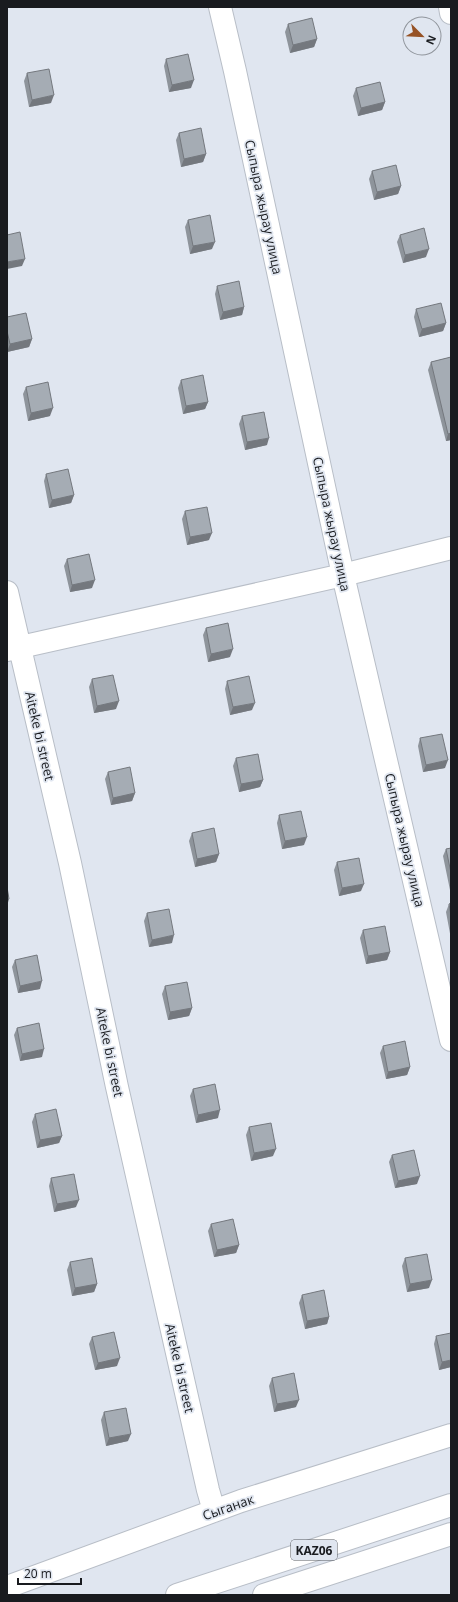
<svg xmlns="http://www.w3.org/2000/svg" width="458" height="1602" viewBox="0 0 458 1602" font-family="'Open Sans',sans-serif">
<rect width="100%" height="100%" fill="#e0e6f0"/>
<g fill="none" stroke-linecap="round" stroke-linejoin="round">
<g stroke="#b8bec7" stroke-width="24">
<path id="street" d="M220 7 235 71 343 575 451 1040
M450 7 451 13
M7 592 70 863 117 1087 208 1490 214 1511
M7 650 343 575 451 548
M7 1587 241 1501 451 1435"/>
</g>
<g stroke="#b8bec7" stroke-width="24">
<path id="highway" d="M177 1595 451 1505
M264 1595 451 1534"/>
</g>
<use href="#street" stroke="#fff" stroke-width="22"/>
<use href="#highway" stroke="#fff" stroke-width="22"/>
</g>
<path fill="#8e949b" d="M288 24 317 39 314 47 290 53 285 32Z
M166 59 191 88 169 92 164 66Z
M27 73 51 103 29 107 24 81Z
M356 88 385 102 382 110 358 116 353 96Z
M179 133 206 154 203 162 181 167 176 140Z
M372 171 401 186 398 194 374 200 369 179Z
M188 220 212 249 190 254 185 227Z
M400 235 426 257 403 263 397 242Z
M217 286 244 307 242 315 220 320 215 294Z
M416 309 446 323 443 331 419 337 414 317Z
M7 317 32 339 29 347 7 352Z
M451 357V440L446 441 428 370 431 362Z
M181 380 208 402 205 409 183 414 178 388Z
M26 387 50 416 28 421 23 394Z
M242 416 267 445 245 450 239 424Z
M46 474 74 495 71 503 49 508 44 481Z
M185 511 209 540 187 545 182 519Z
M67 559 92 588 70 592 64 566Z
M206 628 230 657 208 662 203 635Z
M92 679 116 709 94 713 89 687Z
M227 681 252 710 230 715 225 689Z
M420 738 445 768 423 772 418 746Z
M236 758 263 780 260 787 239 792 233 766Z
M108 772 135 793 132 801 111 805 105 779Z
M279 815 304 845 282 849 277 823Z
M192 833 219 854 216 862 195 867 189 841Z
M451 848V895L443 856 446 849Z
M337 862 361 891 339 896 334 870Z
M451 903V939L446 912 449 904Z
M147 913 172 943 149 947 144 921Z
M363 930 390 952 387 960 366 964 360 938Z
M15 960 40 989 18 993 12 967Z
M165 986 192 1008 189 1016 168 1020 162 994Z
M17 1028 42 1057 20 1061 14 1035Z
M383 1046 410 1067 407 1075 386 1079 380 1053Z
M193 1089 218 1118 196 1123 190 1096Z
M35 1114 62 1136 59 1143 37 1148 32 1122Z
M249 1127 273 1156 251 1161 246 1135Z
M392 1155 417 1184 395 1188 389 1162Z
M51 1178 76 1207 54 1212 49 1186Z
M211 1224 239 1245 236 1253 214 1257 208 1231Z
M405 1258 429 1288 407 1292 402 1266Z
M70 1262 97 1284 94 1292 72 1296 67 1270Z
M302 1295 329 1317 327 1324 305 1329 299 1303Z
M436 1336 451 1367 439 1370 434 1344Z
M92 1337 117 1366 95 1370 89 1344Z
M272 1378 296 1407 274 1412 269 1386Z
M104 1412 128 1441 106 1446 101 1420Z"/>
<path fill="#74787e" d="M317 39 314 47 290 53 293 45Z
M194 80 191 88 169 92 172 85Z
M54 95 51 103 29 107 32 100Z
M385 102 382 110 358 116 361 108Z
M206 154 203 162 181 167 184 159Z
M401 186 398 194 374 200 377 192Z
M215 242 212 249 190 254 193 246Z
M429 249 426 257 403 263 405 255Z
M25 259 22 266 7 269V262Z
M244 307 242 315 220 320 223 312Z
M446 323 443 331 419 337 422 329Z
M32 339 29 347 7 352 10 344Z
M208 402 205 409 183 414 186 406Z
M53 408 50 416 28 421 31 413Z
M451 433V440L446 441 448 434Z
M269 438 267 445 245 450 247 442Z
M74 495 71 503 49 508 52 500Z
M212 533 209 540 187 545 190 537Z
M95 580 92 588 70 592 72 585Z
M233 649 230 657 208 662 211 654Z
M119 701 116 709 94 713 97 706Z
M255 703 252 710 230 715 233 707Z
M448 760 445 768 423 772 426 765Z
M263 780 260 787 239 792 241 784Z
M135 793 132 801 111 805 113 798Z
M307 837 304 845 282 849 285 841Z
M219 854 216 862 195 867 197 859Z
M364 884 361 891 339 896 342 888Z
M9 899 7 906V900Z
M174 935 172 943 149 947 152 940Z
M390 952 387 960 366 964 368 956Z
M42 981 40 989 18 993 20 986Z
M192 1008 189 1016 168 1020 170 1012Z
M44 1049 42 1057 20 1061 22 1054Z
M410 1067 407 1075 386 1079 388 1072Z
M220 1110 218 1118 196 1123 198 1115Z
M62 1136 59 1143 37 1148 40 1140Z
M276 1149 273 1156 251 1161 254 1153Z
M420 1176 417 1184 395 1188 398 1181Z
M79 1200 76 1207 54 1212 57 1204Z
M239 1245 236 1253 214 1257 217 1250Z
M432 1280 429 1288 407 1292 410 1284Z
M97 1284 94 1292 72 1296 75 1288Z
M329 1317 327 1324 305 1329 307 1321Z
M120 1358 117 1366 95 1370 98 1363Z
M451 1360V1367L439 1370 442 1362Z
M299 1400 296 1407 274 1412 277 1404Z
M131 1434 128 1441 106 1446 109 1438Z"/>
<path fill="#a5acb4" stroke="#74787e" d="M312 18 317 39 293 45 288 24Z
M188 54 194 80 172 85 166 59Z
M49 69 54 95 32 100 27 73Z
M380 82 385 102 361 108 356 88Z
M201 128 206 154 184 159 179 133Z
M396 165 401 186 377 192 372 171Z
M210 215 215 242 193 246 188 220Z
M424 228 429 249 405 255 400 235Z
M20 232 25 259 7 262V235Z
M239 281 244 307 223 312 217 286Z
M441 303 446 323 422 329 416 309Z
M26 313 32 339 10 344 7 331V317Z
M451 357V433L448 434 431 362Z
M203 375 208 402 186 406 181 380Z
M48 382 53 408 31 413 26 387Z
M264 412 269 438 247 442 242 416Z
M68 469 74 495 52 500 46 474Z
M207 507 212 533 190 537 185 511Z
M89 554 95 580 72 585 67 559Z
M228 623 233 649 211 654 206 628Z
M113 675 119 701 97 706 92 679Z
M249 676 255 703 233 707 227 681Z
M442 734 448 760 426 765 420 738Z
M258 754 263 780 241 784 236 758Z
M130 767 135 793 113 798 108 772Z
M301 811 307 837 285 841 279 815Z
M214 828 219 854 197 859 192 833Z
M451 848V873L446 849Z
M359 858 364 884 342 888 337 862Z
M7 887 9 899 7 900Z
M451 903V916L449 904Z
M169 909 174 935 152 940 147 913Z
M385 926 390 952 368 956 363 930Z
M37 955 42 981 20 986 15 960Z
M187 982 192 1008 170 1012 165 986Z
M39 1023 44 1049 22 1054 17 1028Z
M405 1041 410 1067 388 1072 383 1046Z
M215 1084 220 1110 198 1115 193 1089Z
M56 1109 62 1136 40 1140 35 1114Z
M271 1123 276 1149 254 1153 249 1127Z
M414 1150 420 1176 398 1181 392 1155Z
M74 1174 79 1200 57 1204 51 1178Z
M233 1219 239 1245 217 1250 211 1224Z
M427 1254 432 1280 410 1284 405 1258Z
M92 1258 97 1284 75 1288 70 1262Z
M324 1290 329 1317 307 1321 302 1295Z
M114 1332 120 1358 98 1363 92 1337Z
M451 1333V1360L442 1362 436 1336Z
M294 1373 299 1400 277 1404 272 1378Z
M126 1408 131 1434 109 1438 104 1412Z"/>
<g text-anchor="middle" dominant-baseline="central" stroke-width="3.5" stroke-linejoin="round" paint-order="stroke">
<rect fill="#e0e6f0" stroke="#55585e" stroke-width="1" x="291" y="1540" width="46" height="20" rx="3"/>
<g font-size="12" font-weight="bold" fill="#191b1f">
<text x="314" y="1550">KАZ06</text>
</g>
<g font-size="13" fill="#191b1f" stroke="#e0e6f0">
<text transform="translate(264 207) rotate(78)">Сыпыра жырау улица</text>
<text transform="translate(332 524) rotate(78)">Сыпыра жырау улица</text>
<text transform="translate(40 736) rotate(77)">Aiteke bi street</text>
<text transform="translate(405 840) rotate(77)">Сыпыра жырау улица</text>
<text transform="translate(110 1052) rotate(78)">Aiteke bi street</text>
<text transform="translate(180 1368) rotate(77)">Aiteke bi street</text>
<text transform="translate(228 1507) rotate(-19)">Сыганак</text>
</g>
</g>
<rect width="458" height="1602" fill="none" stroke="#191b1f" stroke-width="16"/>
<g transform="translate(422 36) rotate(114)"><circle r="19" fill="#e0e6f0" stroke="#90959c"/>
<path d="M0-3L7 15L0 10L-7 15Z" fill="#965225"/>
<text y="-6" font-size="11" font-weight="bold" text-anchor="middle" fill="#191b1f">N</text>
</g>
<path d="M18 1578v6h63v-6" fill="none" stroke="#191b1f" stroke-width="2"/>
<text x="24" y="1578" font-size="12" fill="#191b1f" stroke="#e0e6f0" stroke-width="3" paint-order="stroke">20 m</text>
</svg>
